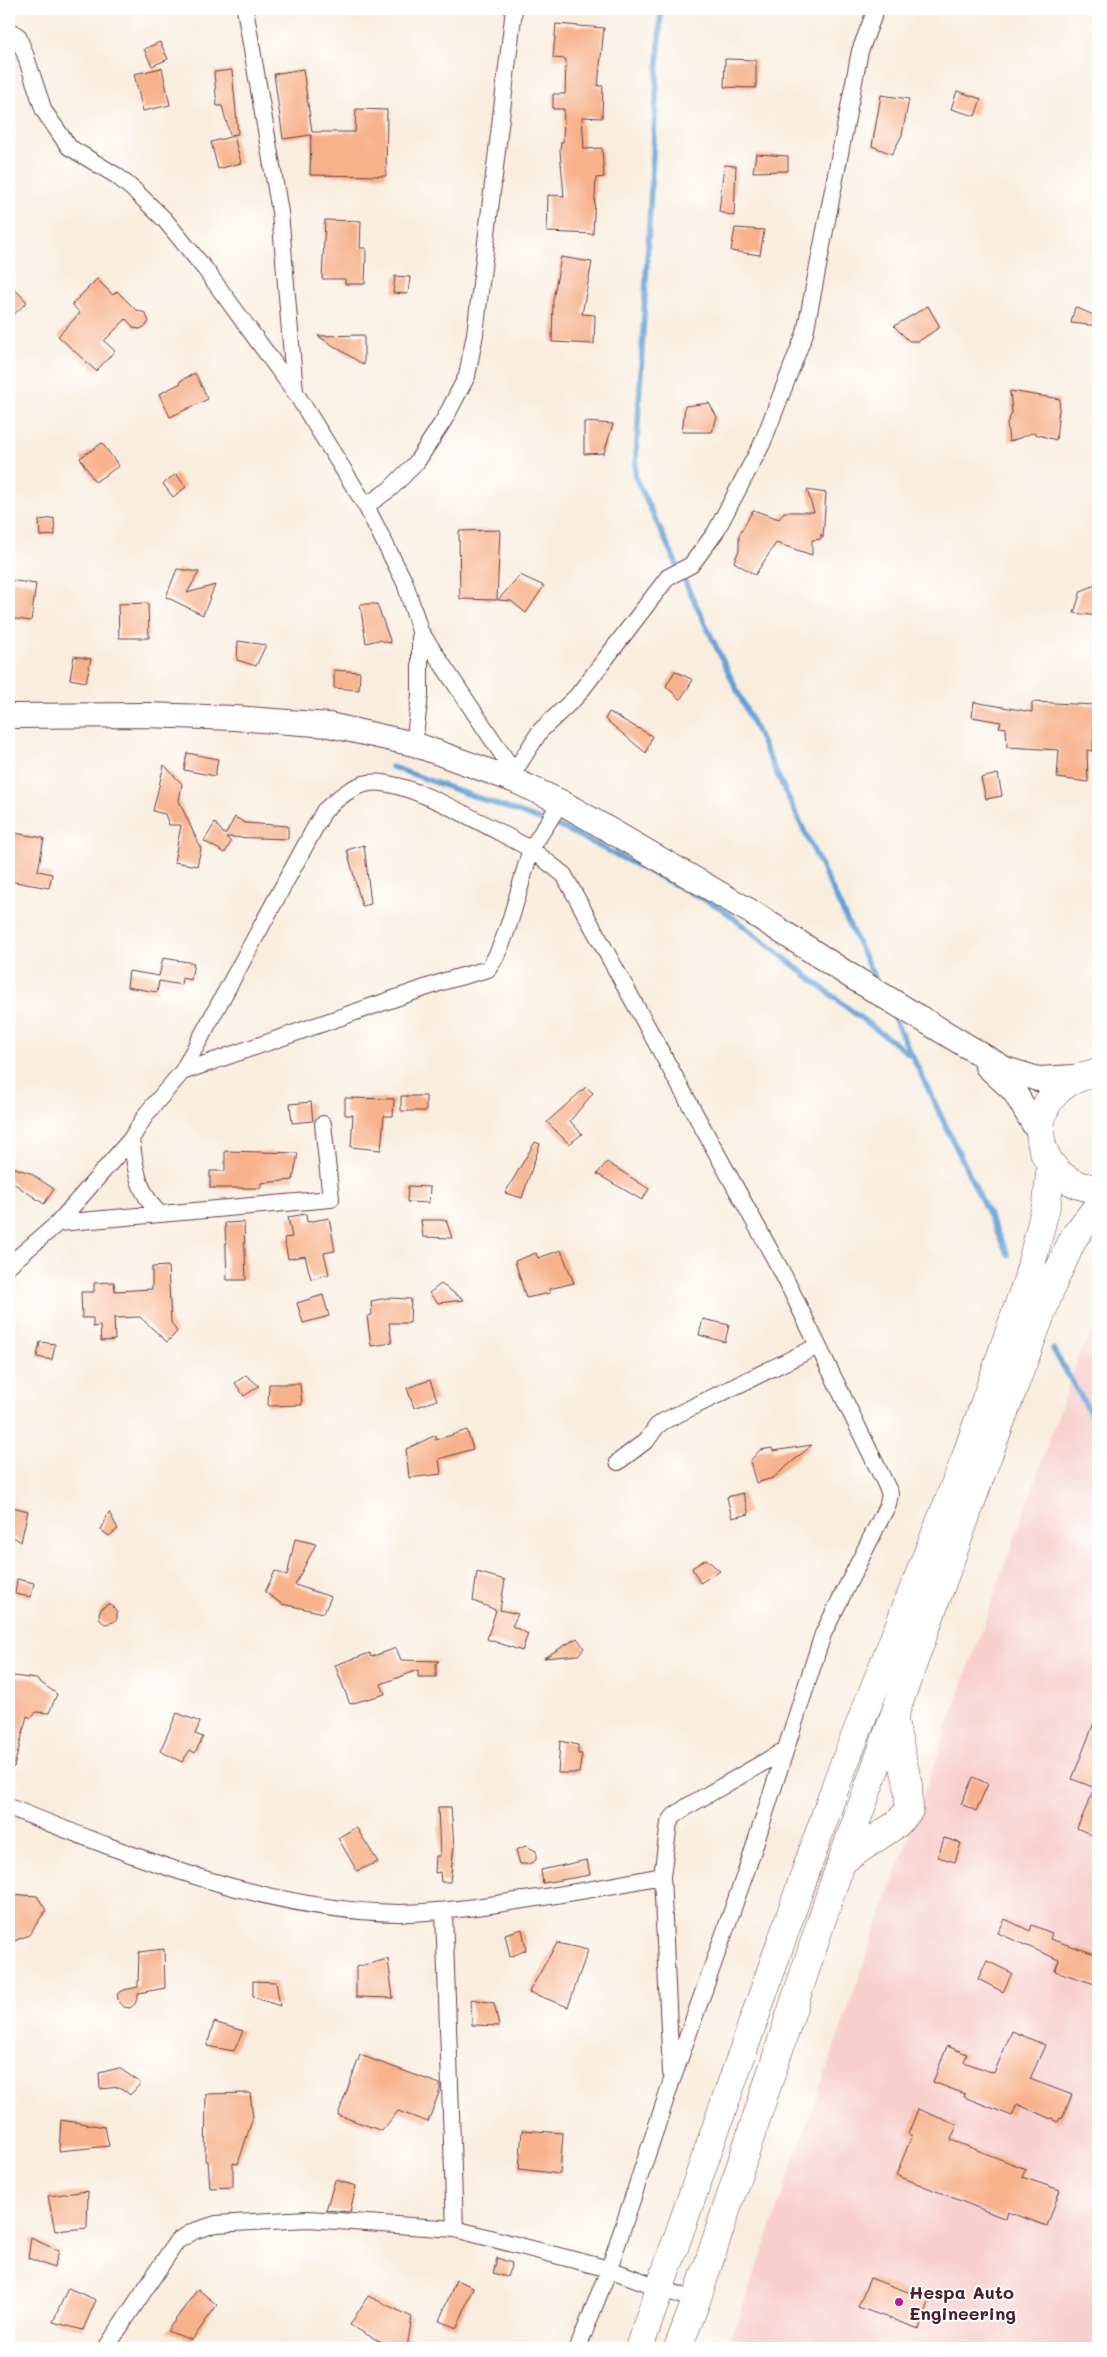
<svg xmlns="http://www.w3.org/2000/svg" width="1107" height="2357" viewBox="0 0 1107 2357" font-family="Mali,sans-serif">
<rect width="100%" height="100%" fill="#fff"/>
<filter id="ink" filterUnits="userSpaceOnUse"><feTurbulence type="fractalNoise" baseFrequency=".02" numOctaves="2"/><feDisplacementMap in="SourceGraphic" scale="10" xChannelSelector="R" yChannelSelector="G"/><feConvolveMatrix kernelMatrix="1 2 1 2 8 2 1 2 1" color-interpolation-filters="sRGB"/></filter>
<filter id="wash" filterUnits="userSpaceOnUse"><feTurbulence type="fractalNoise" baseFrequency=".0096" numOctaves="4" result="noise"/><feDisplacementMap in="SourceGraphic" scale="20" xChannelSelector="R" yChannelSelector="G"/><feGaussianBlur stdDeviation="1.12" result="paint"/><feColorMatrix in="noise" values="0 0 0 0 0 0 0 0 0 0 0 0 0 0 0 0 0 1.4 0 .05"/><feComposite in="paint" operator="in"/></filter>
<g filter="url(#wash)">
<rect width="100%" height="100%" fill="#f9edde"/>
<path fill="#f7d0cd" d="M1098 1323V2348H728L1080 1353Z"/>
<g fill="none" stroke-linecap="round" stroke-linejoin="round">
<path stroke="#62a1d4" stroke-width="5.5" d="M661 9 635 477 877 983
M392 767 563 828 721 908 858 1016 912 1056
M890 1010 1008 1255
M1053 1349 1098 1426"/>
</g>
<g id="blocks">
<path fill="#f7b28c" d="M556 24 604 28 598 86H603L602 118 582 117 584 149 602 148 604 177 596 178 593 234 547 232 548 195 564 196 560 151 561 142H563L564 109H553V94H565L566 59 553 58Z
M160 42 168 59 152 66 144 49Z
M725 59 756 60V88L724 87Z
M162 68 170 105 143 111 134 74Z
M303 69 312 132H355L356 109 387 110 386 176 310 175 311 135 283 139 274 74Z
M232 70 238 134 230 135 222 106H217L214 72Z
M957 91 981 99 975 116 951 109Z
M881 95 909 99 902 135 892 154 872 146Z
M234 136 241 163 218 169 211 142Z
M756 154 788 156V171L753 172Z
M724 165 736 166 734 216 719 212Z
M325 220 361 221 360 248H366L365 284H345V279H322Z
M735 228 764 230 760 255 731 251Z
M561 257 592 262 582 314 595 315 594 344 552 342 553 300Z
M395 276 410 277 408 294 393 293Z
M97 279 113 295 117 291 136 310 145 313 149 321 146 326 140 329 134 328 126 319 104 341 115 351 96 371 58 336 80 313 72 304Z
M9 283 27 302 9 319Z
M928 306 940 327 919 341H909L894 326Z
M1075 307 1098 317V326L1071 323Z
M364 335V365L318 336Z
M195 373 208 399 170 417 159 394 181 383 180 381Z
M1010 391 1060 399 1056 440 1032 433 1009 442 1007 423 1012 413Z
M709 403 717 417 712 432H682L685 406Z
M584 422 613 424 604 453 584 454Z
M102 443 119 466 95 482 80 458Z
M176 474 186 487 173 497 163 484Z
M807 490 826 493 823 538 821 534V539L812 540V555L776 543 755 575 734 562 739 550V535L753 510 779 519 784 512H814Z
M54 518 55 535 40 536 39 520Z
M500 530 497 600 460 599 459 531Z
M177 569 199 572 187 593 215 585 203 615 166 597Z
M520 575 544 586 526 613 511 601 498 600Z
M9 580 36 584 31 621 9 618Z
M1098 584V616L1074 613 1081 591Z
M148 603 149 638H119L118 604Z
M360 604H377L391 643 378 640 366 643Z
M238 641 266 645 256 666 237 660Z
M74 656 91 659 86 682 70 679Z
M334 670 360 672 359 690 334 688Z
M675 671 693 680 680 700 666 686Z
M974 702 1032 712V702L1095 705 1093 751 1087 750 1088 782 1057 778 1059 750 1007 747 1006 728 999 727 1001 722 972 717Z
M609 712 652 736 646 753 605 719Z
M187 753 218 759 215 776 184 770Z
M164 765 182 784 179 801 201 849 197 866 174 862 181 825H169L165 814 153 811Z
M998 774 1002 796 986 799 981 778Z
M235 817 245 823 288 826V839L226 837 231 842 225 853 204 841 215 823 225 835Z
M14 833 44 838 38 871 52 874 49 888 9 881V864Z
M364 845 371 904 362 906 347 850Z
M163 958 194 963 191 980 182 978 181 985 159 981 157 992 127 987 129 971 159 976Z
M586 1087 593 1093 570 1121 582 1134 569 1144 547 1122Z
M401 1096H426V1111H401Z
M345 1098 394 1099 393 1116H384L381 1150 351 1147 353 1115H345Z
M311 1102 313 1121 292 1123 290 1104Z
M535 1142 540 1144 522 1198 505 1193Z
M225 1151 298 1153 293 1180 261 1183V1188H210V1171H225Z
M607 1162 649 1189 642 1200 597 1174Z
M9 1166 30 1173 54 1189 44 1204 9 1180Z
M408 1186 430 1187 429 1203 407 1202Z
M306 1214 307 1222 329 1218 335 1251 324 1253 329 1274 311 1279 305 1256 288 1259 284 1238 292 1237 288 1217Z
M421 1220H446L452 1238 423 1237Z
M244 1222 246 1280H227L225 1223Z
M561 1250 574 1283 549 1289 550 1293 526 1298 515 1261 536 1253 538 1258Z
M168 1266 171 1322 177 1332 167 1342 140 1317 114 1318 115 1340 101 1341 100 1326 93 1327V1318H82L81 1292H94V1283L114 1282 115 1291 152 1289V1267Z
M441 1284 464 1300 438 1303 429 1293Z
M323 1295 329 1316 303 1323 297 1303Z
M387 1298 411 1299 410 1323H389L392 1343 371 1346 367 1316 372 1315 371 1301Z
M703 1319 729 1325 725 1342 699 1335Z
M40 1342 55 1344 52 1360 37 1357Z
M246 1375 259 1386 244 1396 235 1383Z
M430 1380 437 1400 414 1408 407 1388Z
M269 1384H300L302 1405 268 1406Z
M467 1430 473 1449 439 1459 441 1474 409 1478 406 1449 436 1435V1440Z
M812 1445 773 1478 756 1483 750 1461 760 1450 772 1448 773 1451Z
M743 1493 749 1514 732 1518 727 1497Z
M9 1506 28 1511 21 1542 9 1534Z
M109 1512 118 1529 109 1536 101 1530Z
M295 1539 316 1544 295 1585 331 1597 324 1613 282 1604 265 1592 275 1571 287 1576Z
M706 1559 720 1571 700 1583 692 1568Z
M477 1572 505 1580 500 1610 518 1614 512 1626 528 1634 522 1651 487 1639 496 1610 473 1601Z
M17 1579 34 1583 31 1597 15 1594Z
M110 1603 117 1612V1618L114 1622 105 1624 100 1620 99 1613 102 1608Z
M577 1638 584 1648 578 1655 544 1658Z
M396 1648 401 1660 439 1661 436 1663V1677H418V1670L381 1684 385 1694 350 1704 335 1665 370 1653 371 1657Z
M14 1676 36 1679 57 1694 49 1713 36 1712 32 1718 27 1716 14 1767H9V1682Z
M177 1713 200 1722 195 1734 203 1737 195 1753 190 1750 182 1762 160 1751Z
M1097 1715H1098V1838L1077 1828 1095 1788 1072 1779Z
M560 1741 578 1745V1754H582L579 1773H558Z
M973 1777 988 1784 976 1811 961 1804Z
M438 1807H451L454 1846 450 1882H441L440 1872 435 1873 436 1856H440Z
M356 1827 378 1862 357 1871 338 1838Z
M944 1838 961 1843 955 1862 938 1857Z
M526 1846 536 1851V1860L529 1864H520L516 1850Z
M587 1860 590 1875 543 1883 541 1870Z
M9 1894 37 1896 46 1910 29 1935 12 1942 13 1929H9Z
M1005 1919 1030 1931 1032 1925 1052 1933 1050 1939 1098 1955V1985L1055 1971 1059 1960 998 1933Z
M522 1929 526 1950 510 1957 505 1934Z
M557 1943 588 1950 568 2007 529 1992Z
M164 1949 165 1988 139 1993 135 2004 130 2008 124 2007 119 2003 117 1994 124 1990 138 1987 139 1952Z
M388 1959 393 1998 356 1997V1967Z
M987 1961 1012 1973 1003 1992 978 1979Z
M253 1981 276 1982 280 2006 253 1997Z
M471 1999 494 2003 499 2026 472 2025Z
M214 2022 243 2031 234 2051 207 2046Z
M1012 2031 1045 2045 1030 2079 1072 2095 1062 2119 1060 2118 1058 2122 1017 2104 1012 2116 964 2097 965 2094 933 2082 947 2046 967 2054 964 2062 994 2073Z
M360 2055 440 2084V2090L428 2122 398 2111 382 2131 338 2115Z
M119 2068 141 2083 130 2095 120 2087 100 2089 99 2073Z
M250 2093 253 2117 238 2164 233 2163V2187L210 2188 208 2161H205L206 2094Z
M918 2109 957 2125 951 2140 1026 2169 1022 2177 1060 2190 1047 2226 1008 2212 1006 2219 896 2175 912 2136 908 2134Z
M61 2120 105 2127 109 2146 59 2151Z
M522 2130 563 2133 560 2174 519 2169Z
M335 2180 356 2186 350 2212 326 2210Z
M88 2191 87 2228 55 2231 48 2196Z
M31 2238 59 2251 54 2268 28 2258Z
M497 2258 512 2263 507 2277 493 2273Z
M870 2278 930 2300 919 2329 858 2307Z
M456 2280 473 2287 457 2328 439 2321Z
M68 2288 96 2300 83 2330 53 2322Z
M198 2289 217 2305 192 2340 167 2331Z
M368 2296 412 2317 407 2348H391L350 2325Z"/>
</g>
</g>
<g filter="url(#ink)">
<use href="#blocks" fill-opacity="0" stroke="#643e46" stroke-width="1"/>
<g fill="none" stroke-linecap="round" stroke-linejoin="round">
<g stroke="#643e46" stroke-width="18">
<path id="street" d="M245 9 280 212 295 392
M9 30 18 36 25 54 44 111 69 147 117 176 135 191 164 219 205 269 295 392 366 506 405 583 420 631V695L414 744
M366 506 390 489 416 463 444 420 467 376 475 334 514 9
M420 631 514 772
M513 780 514 772 540 731 577 696 668 577 691 565 715 533 762 444 805 333 860 51 876 9
M182 1072 445 981 488 969C507 945 521 880 531 849L564 875 783 1274 888 1489 890 1494 888 1504 823 1634 748 1866 671 2083 609 2269 578 2348
M131 1139C136 1172 137 1188 159 1214
M58 1223 331 1199 323 1124
M9 1265 58 1223 131 1139 147 1113 182 1072 324 811C337 799 351 786 369 783 406 777 495 831 531 849L561 802
M618 1462 647 1440 657 1426 664 1421 818 1346
M9 1807C129 1855 266 1911 397 1913 435 1913 472 1908 510 1902 561 1895 612 1886 662 1876
M444 1912 455 2229
M671 2073 662 1876 669 1823 674 1816 688 1806 785 1750
M106 2348 177 2241 194 2231 216 2224 308 2219 455 2229 609 2269 696 2301"/>
</g>
<g stroke="#643e46" stroke-width="26">
<path id="secondary" d="M9 716 146 715 235 718 329 725 414 744 513 780 561 802 753 913 849 975 1005 1069 1038 1079 1075 1077
M987 1066 1014 1091 1040 1135"/>
</g>
<g stroke="#643e46" stroke-width="29">
<path id="highway" d="M1098 1073C1019 1083 1023 1182 1098 1189
M842 1861 897 1824 909 1810 908 1785 894 1721
M639 2348 837 1782 964 1462 1028 1278 1047 1202 1051 1164
M678 2348 696 2301 833 1886 984 1466 1052 1285 1074 1237 1098 1206"/>
</g>
<use href="#street" stroke="#fff" stroke-width="16"/>
<use href="#secondary" stroke="#fff" stroke-width="24"/>
<use href="#highway" stroke="#fff" stroke-width="28"/>
</g>
</g>
<circle fill="#b5179e" stroke="#fff" stroke-width="2" cx="899" cy="2302" r="5"/>
<g text-anchor="middle" dominant-baseline="central" stroke-width="4" stroke-linejoin="round" paint-order="stroke">
<g font-size="18" font-weight="bold" fill="#4a1f2b" stroke="#fff" text-anchor="start">
<text x="909" y="2292">Hespa Auto<tspan x="909" dy="21">Engineering</tspan></text>
</g>
</g>
<rect width="1107" height="2357" fill="none" stroke="#fff" stroke-width="30"/>
</svg>
